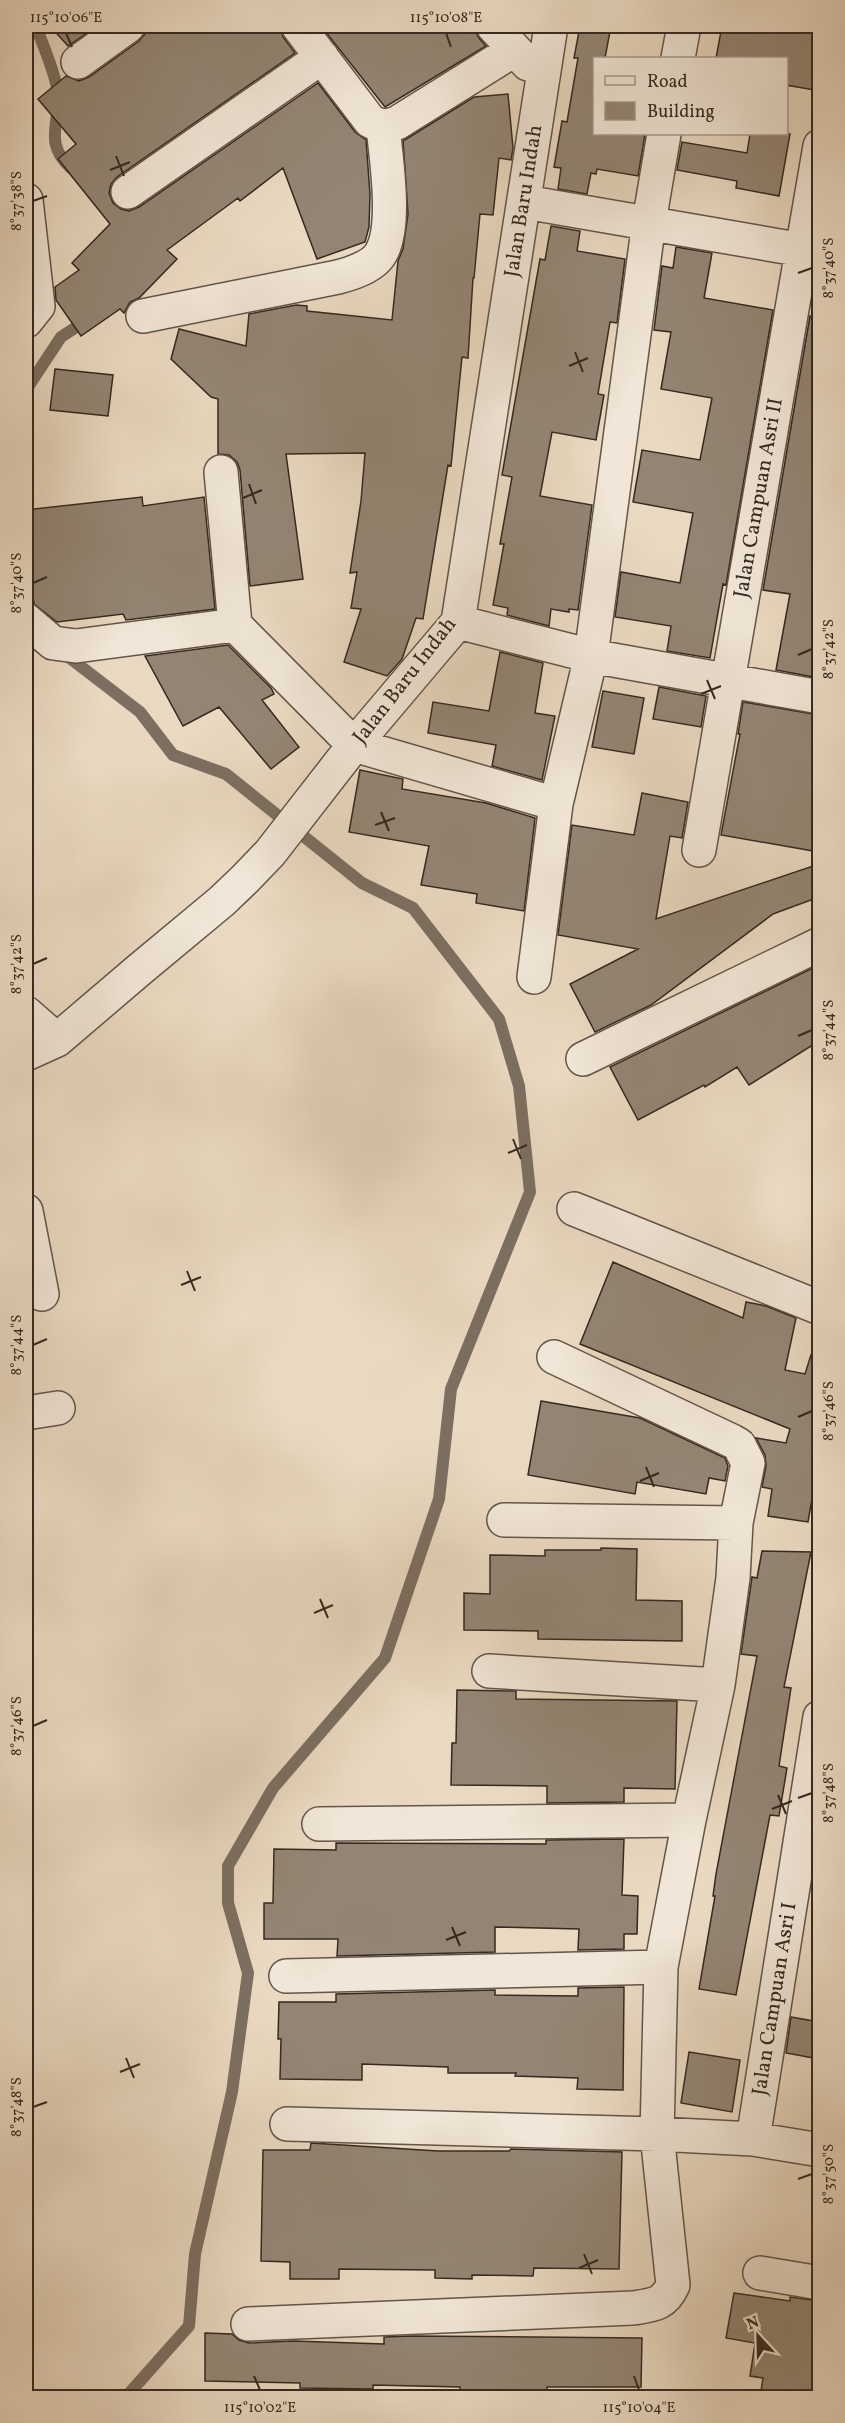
<svg xmlns="http://www.w3.org/2000/svg" width="845" height="2423" viewBox="0 0 845 2423" font-family="Vollkorn,serif">
<rect width="100%" height="100%" fill="#ead9c1"/>
<filter id="stains"><feTurbulence type="fractalNoise" baseFrequency=".00333" numOctaves="4"/><feColorMatrix values="0 0 0 0 .2 0 0 0 0 .09 0 0 0 0 .02 0 0 0 .5 -.17"/></filter>
<radialGradient id="worn" r=".72"><stop offset=".6" stop-color="#630" stop-opacity="0"/><stop offset="1" stop-color="#630" stop-opacity=".3"/></radialGradient>
<g fill="none" stroke-linecap="round" stroke-linejoin="round">
<path stroke="#7c6f61" stroke-width="12" d="M36 26C43 46 53 67 57 88 63 120 41 141 71 168
M26 400 28 387 61 337 87 320
M62 652 140 712 173 755 226 774 362 883 413 908 499 1019 519 1086 530 1192 451 1389 439 1499 385 1658 273 1788 228 1866V1903L248 1973 232 2092 195 2254 189 2326 125 2398"/>
</g>
<path fill="#938574" stroke="#352921" stroke-width="1.5" d="M50 26H97L68 46Z
M147 26H280L283 37 295 53 117 177 111 184 109 193 113 203 121 209 129 211 139 207 318 83 355 132 366 140 370 194 369 227 365 242 317 259 283 168 240 201 238 198 167 250 177 259 139 298 130 302 124 313 120 309 81 336 56 300 55 287 79 270 72 263 110 224 58 159 76 144 38 99 66 76 79 81 89 77 139 41 145 34Z
M321 26H473L479 38 486 46 385 107Z
M580 26H611L605 58H594V134H645L638 176 597 169 596 174 591 173 587 194 558 189 561 168 554 167 562 121 567 122 578 58H574Z
M722 26H745L780 31 781 26H819V62L814 90 786 85V58H716Z
M508 94 513 148 511 160 499 158 493 215 480 214 474 278H473L468 358 462 357 451 466 448 465 423 619 416 618 402 659 387 676 344 662 361 609 351 608 357 572 350 573 361 501 365 453 286 454 303 579 250 586 240 470 237 462 229 455 218 454V399L211 397 171 359 179 329 246 346 249 314 296 305 307 306V311L392 320 398 261 403 249 408 214 403 141 474 97Z
M750 134H790L779 196 736 188 737 181 677 170 682 142 747 153Z
M551 226 580 231 577 251 625 259 617 323 610 322 598 394 604 395 596 440 552 432 540 496 592 505 578 610 569 609V612L551 609 549 626 507 615 508 608 493 605 504 544H500L512 477 502 475 540 259 545 260Z
M676 247 712 253 704 298 773 310 726 585 723 584 710 658 667 651 671 626 615 617 621 572 680 583 693 513 633 502 642 450 700 460 712 398 661 389 671 332 654 330 662 266 673 268Z
M810 316 819 318V678L776 670 790 594 763 590Z
M55 369 113 375 108 416 50 410Z
M142 497 143 506 204 497 215 609 126 620 123 614 57 622 34 604 29 562H26V510Z
M228 645 271 688 274 694 262 700 299 747 271 769 219 707 183 726 145 656Z
M500 652 543 663 535 713 555 716 542 780 492 766 496 745 428 733 433 702 489 711Z
M659 687 706 696 701 727 653 719Z
M603 691 644 698 634 754 592 747Z
M743 702 819 715V852L721 835 740 734H738Z
M360 770 403 779 402 789 486 803 535 818 524 911 476 903 477 894 421 885 429 846 349 832Z
M642 793 688 802 682 838 670 836 656 919 819 864V897L773 914 651 1005 595 1032 570 984 638 949 558 935 572 825 634 835Z
M819 965V1041L749 1085 737 1067 705 1087 704 1085 638 1120 610 1067Z
M613 1262 743 1318 746 1302 766 1306 796 1318 785 1370 805 1374 811 1355 819 1357V1459L808 1522 768 1516 772 1489 762 1487 766 1466 765 1455 756 1438 786 1443 790 1429 580 1344Z
M541 1401 640 1418 725 1458 728 1466 725 1481 709 1478 706 1494 637 1482 635 1494 528 1475Z
M601 1548 637 1549 636 1600 682 1601V1641L538 1639V1631L464 1630V1593L490 1594V1555L545 1556V1550H601Z
M762 1551 811 1552 784 1687 791 1688 779 1766 787 1768 779 1816 770 1815 736 1995 699 1989 715 1896H713L716 1874 757 1656 741 1654 752 1577 757 1578Z
M457 1690 516 1691V1699L677 1701 675 1789 624 1788V1802L547 1803V1786L451 1785 452 1743H456Z
M624 1839 622 1895 638 1896 637 1934H624V1949L578 1950 579 1929 495 1927V1952L337 1956 338 1939H264V1903H273L274 1849 336 1850V1843L546 1844V1840Z
M624 1987 623 2090 577 2089 578 2078 515 2076 516 2073H448V2067L362 2064V2080L280 2079 281 2039H278L279 2002H336V1994L495 1990V1995L578 1996V1988Z
M791 2017 819 2022V2059L786 2053Z
M689 2052 740 2060 732 2112 681 2103Z
M311 2143 438 2151H509L511 2149 622 2152 619 2269 534 2268 533 2276 472 2275V2279L435 2278V2270L339 2269V2279H290V2262L261 2261 263 2150H310Z
M734 2293 790 2301V2297L819 2301V2358L813 2397H760L763 2378 750 2376 755 2343 726 2338Z
M205 2333 232 2334 239 2340 249 2343 293 2341 384 2344V2337L412 2336 642 2338 641 2387H547V2397H460V2387L373 2385V2389L300 2388V2383L205 2381Z"/>
<g fill="none" stroke-linecap="round" stroke-linejoin="round">
<g stroke="#625549" stroke-width="36">
<path id="minor" d="M298 26 370 121 383 127 397 123 514 50
M493 26 528 64
M678 58 684 26
M78 62 128 26
M128 192 322 57
M26 200 38 306 26 321
M525 202 820 253
M143 316 338 277C350 274 371 267 379 256 398 231 386 158 383 127
M221 472 235 625 354 745 556 804
M26 620 53 643 76 646 235 625
M458 622 591 656 820 697
M699 850 820 146
M534 977 556 804 591 656 649 222 664 134
M26 1013 57 1040
M26 1054 57 1040 139 970 222 901 245 879 270 853 354 745 458 622 551 26
M583 1059 820 944
M574 1209 820 1308
M26 1211 42 1294
M26 1413 58 1408
M504 1520 736 1523
M489 1671 718 1685
M319 1824 689 1820
M286 1976 661 1967
M287 2124 657 2134 753 2139 820 2150
M753 2139 820 1717
M760 2273 820 2283
M248 2324 633 2308C653 2305 664 2305 673 2285L657 2134 661 1967 689 1820 718 1685 733 1578 736 1523 748 1463 739 1445 732 1441 554 1357"/>
</g>
<use href="#minor" stroke="#f1e6d7" stroke-width="33"/>
</g>
<path fill="none" stroke="#352921" stroke-width="2" d="M66 33 72 47M446 33 451 47M116 156 124 176M110 170 130 162M33 201 47 196M798 273 812 268M575 352 583 372M569 366 588 358M249 484 256 504M243 498 262 490M33 583 47 577M798 655 812 649M707 680 715 699M701 694 721 686M381 812 389 831M375 825 395 818M33 964 47 958M798 1036 812 1030M513 1139 521 1159M508 1153 527 1145M187 1271 195 1291M181 1285 201 1277M33 1345 47 1339M798 1417 812 1411M646 1467 654 1487M640 1481 659 1473M320 1599 328 1618M314 1613 333 1605M33 1726 47 1720M778 1795 786 1814M798 1798 812 1793M772 1809 792 1801M452 1927 460 1946M446 1940 466 1932M126 2058 134 2078M120 2072 140 2064M33 2107 47 2102M798 2179 812 2174M584 2254 592 2274M579 2268 598 2260M254 2376 260 2390M634 2376 639 2390"/>
<g text-anchor="middle" dominant-baseline="central" stroke-width="5" stroke-linejoin="round" paint-order="stroke">
<g font-size="21" fill="#352921" stroke="#f1e6d7">
<text transform="translate(524 201) rotate(-81)">Jalan Baru Indah</text>
<text transform="translate(759 498) rotate(-80)">Jalan Campuan Asri II</text>
<text transform="translate(405 681) rotate(-52)">Jalan Baru Indah</text>
<text transform="translate(775 1999) rotate(-81)">Jalan Campuan Asri I</text>
</g>
</g>
<rect width="845" height="2423" fill="none" stroke="#ead9c1" stroke-width="66"/>
<rect x="593" y="57" width="195" height="78" fill="#f1e6d7" stroke="#a69a8e" stroke-width="1.5"/>
<rect x="605" y="76" width="30" height="9" fill="#f1e6d7" stroke="#a69a8e" stroke-width="1.5"/>
<text x="647" y="87" font-size="18" fill="#352921">Road</text>
<rect x="605" y="102" width="30" height="18" fill="#938574" stroke="#a69a8e" stroke-width="1.5"/>
<text x="647" y="117" font-size="18" fill="#352921">Building</text>
<g transform="translate(758 2336) rotate(338)" stroke="#f1e6d7" stroke-width="4.5" paint-order="stroke">
<path d="M0-4.5L10 22L0 15L-10 22Z" fill="#352921"/>
<text y="-9" font-size="16" font-weight="bold" text-anchor="middle" fill="#352921">N</text>
</g>
<rect x="33" y="33" width="779" height="2357" fill="none" stroke="#352921" stroke-width="2"/>
<g font-size="15" text-anchor="middle" fill="#352921">
<text x="66" y="22">115°10'06"E</text>
<text x="446" y="22">115°10'08"E</text>
<text transform="translate(16 201) rotate(-90)" y="5">8°37'38"S</text>
<text transform="translate(828 268) rotate(-90)" y="5">8°37'40"S</text>
<text transform="translate(16 583) rotate(-90)" y="5">8°37'40"S</text>
<text transform="translate(828 649) rotate(-90)" y="5">8°37'42"S</text>
<text transform="translate(16 964) rotate(-90)" y="5">8°37'42"S</text>
<text transform="translate(828 1030) rotate(-90)" y="5">8°37'44"S</text>
<text transform="translate(16 1345) rotate(-90)" y="5">8°37'44"S</text>
<text transform="translate(828 1411) rotate(-90)" y="5">8°37'46"S</text>
<text transform="translate(16 1726) rotate(-90)" y="5">8°37'46"S</text>
<text transform="translate(828 1793) rotate(-90)" y="5">8°37'48"S</text>
<text transform="translate(16 2107) rotate(-90)" y="5">8°37'48"S</text>
<text transform="translate(828 2174) rotate(-90)" y="5">8°37'50"S</text>
<text x="260" y="2412">115°10'02"E</text>
<text x="639" y="2412">115°10'04"E</text>
</g>
<rect width="100%" height="100%" filter="url(#stains)"/>
<rect width="100%" height="100%" fill="url(#worn)"/>
</svg>
